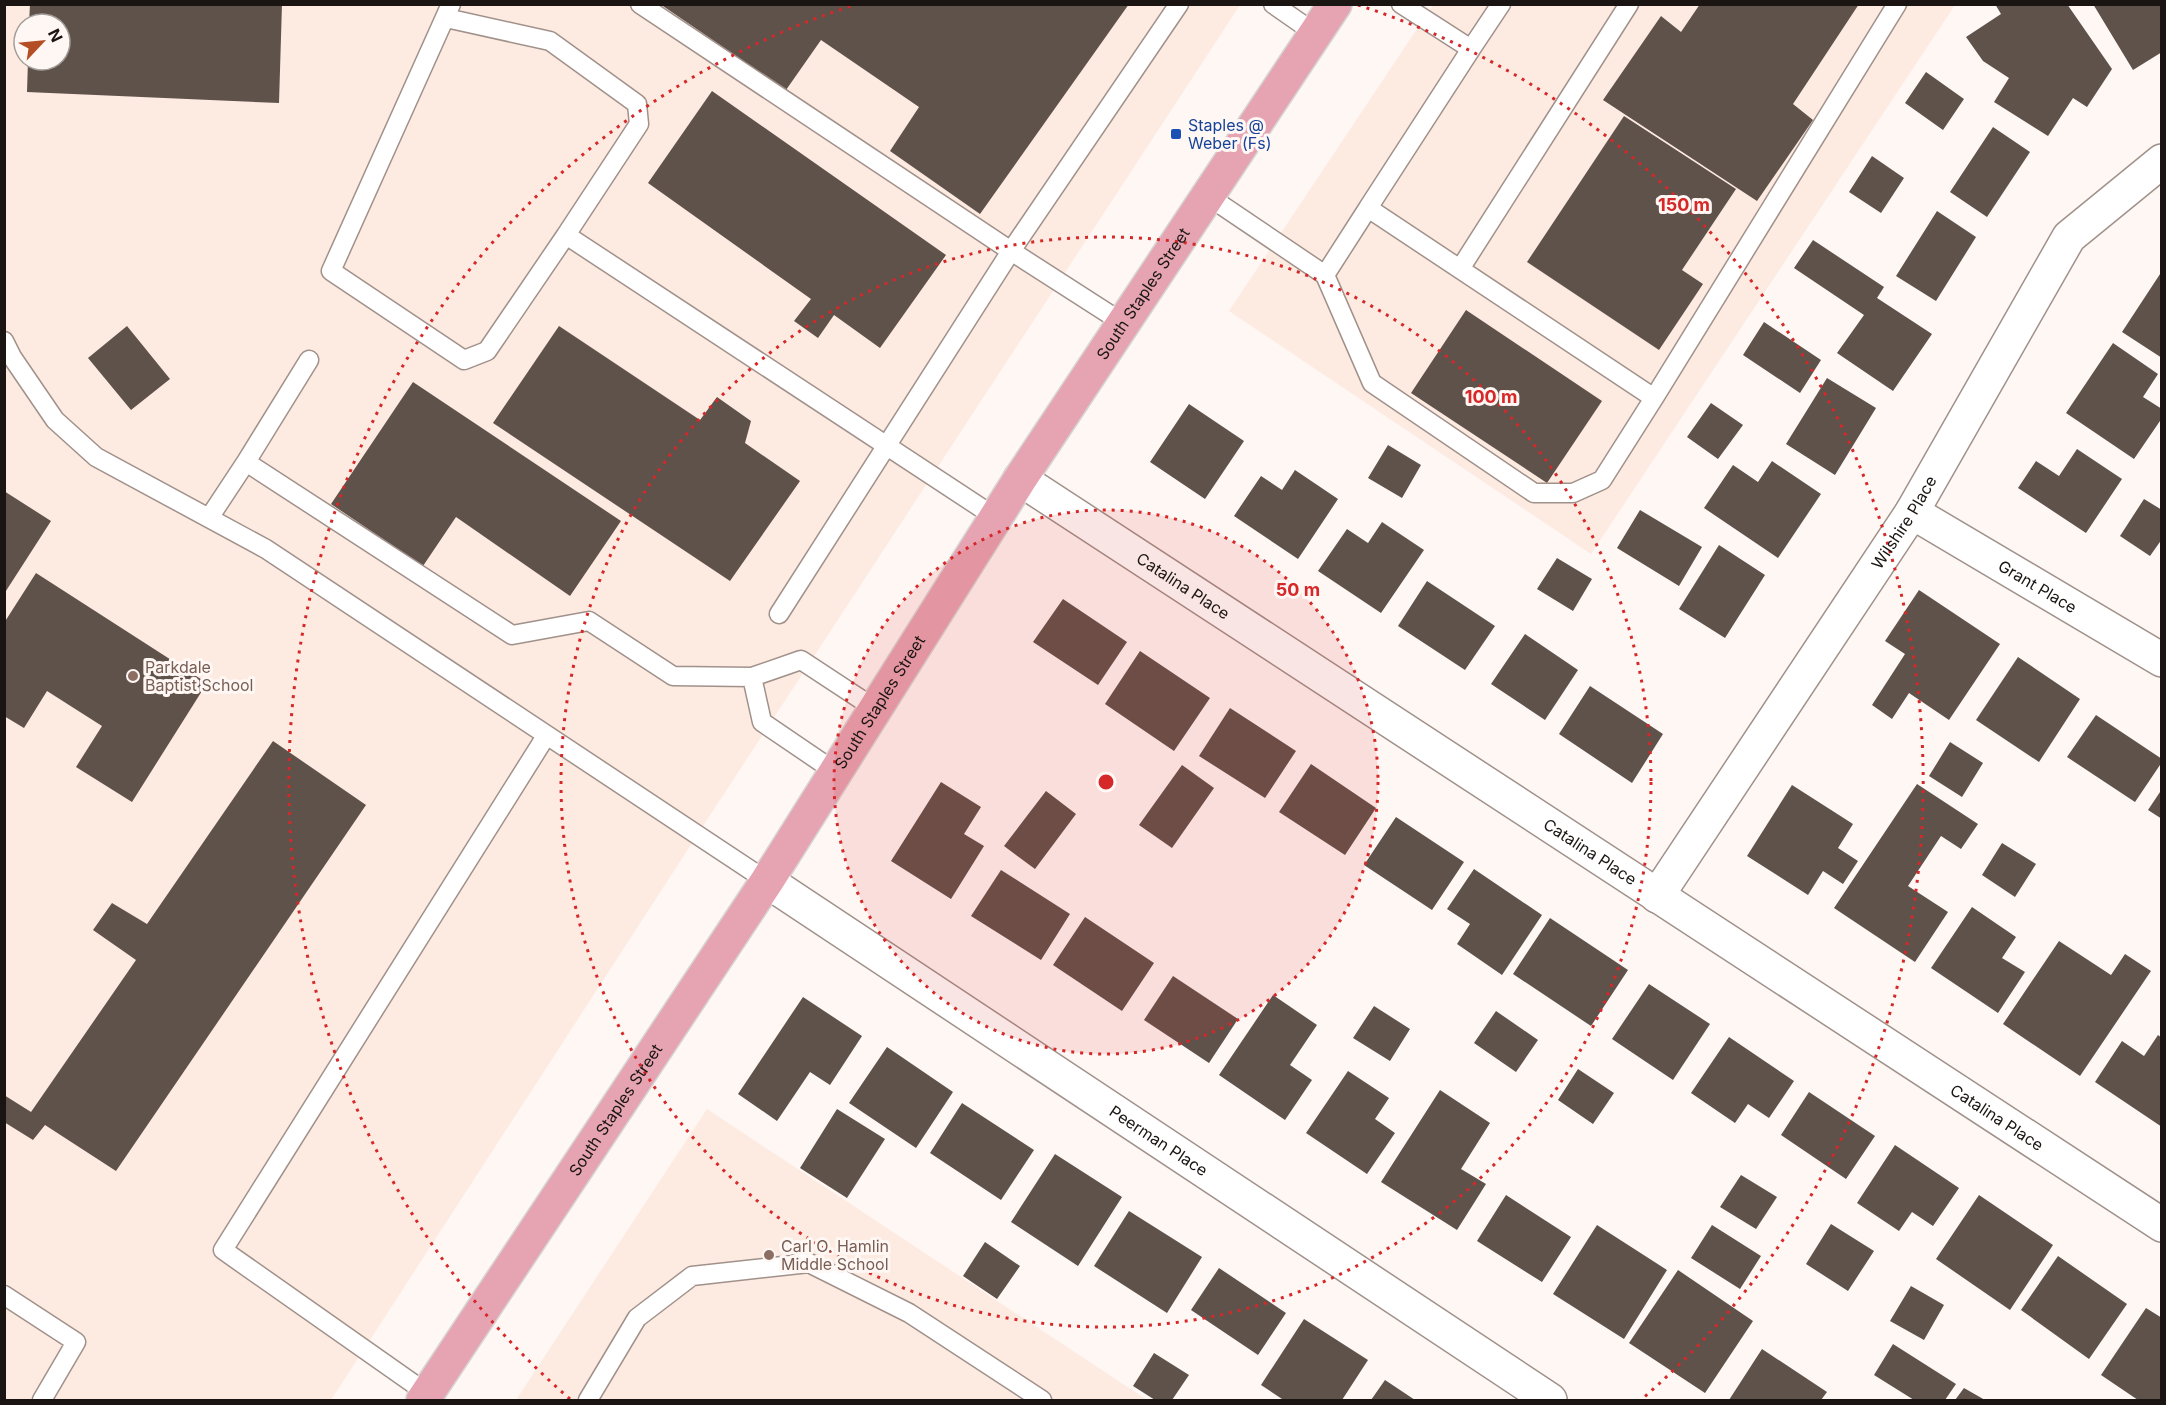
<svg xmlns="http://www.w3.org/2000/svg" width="2166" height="1405" viewBox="0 0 2166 1405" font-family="Inter,sans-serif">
<rect width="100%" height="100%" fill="#fef7f4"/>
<path fill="#fdeae1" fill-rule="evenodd" d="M5 5H1240L716 806 331 1400H5ZM24 24H60V60H24Z
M1433 5H1955L1591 554 1229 311Z
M707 1109 1147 1400H516Z"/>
<path fill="#5f524b" d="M30 4H282L279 103 27 92 28 60H60V24H29Z
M660 4H1129L980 214 890 151 919 107 821 40 786 90Z
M1700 4H1859L1793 104 1813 120 1757 201 1603 100 1661 16 1681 32Z
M1995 4H2067L2112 69 2087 107 2073 98 2048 136 1994 102 2009 78 1983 61 1966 37 2001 14Z
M2093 4H2162V52L2133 70Z
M1926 72 1964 99 1943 130 1905 103Z
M712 91 946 255 880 348 834 315 818 338 794 321 811 299 648 183Z
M1624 116 1736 189 1682 270 1703 284 1659 350 1527 262Z
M1993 127 2030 152 1987 217 1950 192Z
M1872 156 1904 178 1881 213 1849 192Z
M1937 211 1976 237 1936 301 1896 276Z
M1813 240 1884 287 1877 298 1932 334 1893 391 1837 353 1864 315 1794 268Z
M2162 271V358L2122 332Z
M1466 310 1602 401 1547 483 1411 393Z
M1764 322 1821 360 1800 393 1743 355Z
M127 326 170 379 131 410 88 358Z
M559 326 700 420 717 397 751 421 745 443 800 481 730 581 493 423Z
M2113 343 2158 374 2143 397 2162 409V418L2134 459 2066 413Z
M1827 378 1876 408 1835 475 1786 444Z
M413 382 621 521 570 596 456 517 423 566 331 504Z
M1711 403 1743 425 1718 459 1687 437Z
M1189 404 1244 441 1205 499 1150 462Z
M1388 445 1421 465 1402 498 1368 478Z
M2077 449 2122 479 2086 533 2018 488 2036 461 2059 476Z
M1772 461 1821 494 1778 558 1704 508 1733 465 1758 482Z
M1295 470 1338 499 1298 559 1234 516 1261 476 1282 490Z
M4 491 51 521 4 594Z
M2144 499 2162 510V539L2150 556 2120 536Z
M1640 510 1702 547 1679 586 1617 548Z
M1382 522 1424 550 1381 613 1318 571 1347 529 1368 543Z
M1719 545 1765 575 1725 638 1679 609Z
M1557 558 1592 579 1573 611 1537 589Z
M36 573 207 683 132 802 76 767 102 726 47 691 24 728 4 716V623Z
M1427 581 1495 626 1465 670 1398 626Z
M1919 590 2000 644 1949 720 1909 693 1892 719 1872 705 1905 654 1885 641Z
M1063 599 1127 642 1098 685 1033 642Z
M1525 634 1578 670 1545 720 1491 684Z
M1140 651 1210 698 1174 751 1105 704Z
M2018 657 2080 699 2039 762 1976 720Z
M1590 686 1663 734 1632 783 1559 734Z
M1230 708 1296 751 1265 798 1199 756Z
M2096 715 2162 759V762L2135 802 2067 757Z
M273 741 366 805 116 1171 45 1125 33 1140 4 1122V1095L31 1112 136 960 93 930 112 903 147 924Z
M1950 742 1983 763 1962 797 1929 776Z
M1311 764 1376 808 1345 855 1279 812Z
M1182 765 1214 788 1172 848 1139 825Z
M941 782 981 807 964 834 984 846 951 899 891 861Z
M1917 784 1978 824 1961 849 1941 836 1908 886 1948 912 1915 962 1834 908Z
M1792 785 1853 824 1838 848 1858 861 1843 884 1823 871 1808 895 1747 856Z
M2162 789V819L2148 810Z
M1046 791 1076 814 1035 869 1004 846Z
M1396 817 1464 862 1432 910 1364 865Z
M2002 843 2036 864 2015 897 1982 875Z
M1474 869 1542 915 1502 975 1457 944 1470 924 1447 909Z
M1001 870 1070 914 1041 960 971 916Z
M1972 907 2016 937 2002 958 2025 972 1998 1013 1931 968Z
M1085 917 1154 963 1122 1011 1053 965Z
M1550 918 1628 970 1591 1026 1513 974Z
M2059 941 2111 975 2125 954 2151 971 2080 1076 2003 1024Z
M1173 976 1238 1019 1209 1063 1144 1020Z
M1649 984 1710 1024 1673 1080 1612 1039Z
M1273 995 1317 1025 1290 1065 1312 1080 1285 1120 1219 1075Z
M803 997 862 1036 830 1085 810 1072 777 1121 738 1094Z
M1374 1006 1410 1029 1390 1061 1353 1038Z
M1496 1011 1538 1040 1516 1072 1474 1043Z
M2158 1035 2162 1038V1127L2095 1082 2122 1041 2144 1056Z
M1729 1037 1794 1081 1769 1118 1748 1104 1735 1123 1691 1093Z
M887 1047 953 1092 916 1148 849 1103Z
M1578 1069 1614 1093 1593 1124 1558 1100Z
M1348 1071 1389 1098 1375 1119 1395 1133 1367 1174 1306 1133Z
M1440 1090 1490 1123 1461 1169 1486 1184 1457 1230 1381 1182Z
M1809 1092 1875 1136 1846 1179 1781 1135Z
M962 1103 1034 1150 1001 1200 930 1153Z
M837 1109 885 1139 847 1198 800 1168Z
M1895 1145 1959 1188 1933 1226 1912 1212 1899 1231 1857 1203Z
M1055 1154 1122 1197 1078 1266 1011 1222Z
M1741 1175 1777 1197 1756 1229 1720 1207Z
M1506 1195 1571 1237 1542 1282 1477 1241Z
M1979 1195 2053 1245 2010 1310 1936 1259Z
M1129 1211 1202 1257 1167 1313 1094 1266Z
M1831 1224 1874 1251 1848 1291 1806 1264Z
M1597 1225 1667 1270 1624 1339 1553 1294Z
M1712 1225 1761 1256 1740 1289 1691 1258Z
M985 1242 1020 1266 997 1299 963 1276Z
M2058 1256 2127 1304 2089 1359 2021 1310Z
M1219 1268 1286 1313 1258 1355 1191 1310Z
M1678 1270 1753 1321 1705 1393 1629 1343Z
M1911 1286 1944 1305 1924 1340 1890 1321Z
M2146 1308 2162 1318V1400H2138L2101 1375Z
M1304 1319 1368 1360 1342 1400H1281L1282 1399 1261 1385Z
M1893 1344 1956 1384 1945 1400H1914L1874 1375Z
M1762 1349 1827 1392 1821 1400H1729Z
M1154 1353 1189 1375 1172 1400H1155L1133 1386Z
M1385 1380 1415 1400H1371Z
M1964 1388 1985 1400H1955Z"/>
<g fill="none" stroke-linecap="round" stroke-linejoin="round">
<g stroke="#a0918a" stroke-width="21">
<path id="service" d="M451 4 331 271 464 360 487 351 566 235
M640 4 1011 251 1123 323
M1273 4 1316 34
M1401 4 1471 49 1501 4
M446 18 550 41 637 104 639 124 566 235 995 517
M1471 49 1368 208 1654 398 1897 4
M1208 196 1325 275 1368 208
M1460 269 1629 4
M1325 275 1372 383 1534 493H1573L1602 480 1654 398
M4 341 12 357 55 420 96 457 266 549 767 881
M309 360 246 462 512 635 589 621 673 676 752 677 801 660 874 708
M209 518 246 462
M779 614 1011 251 1179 4
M752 677 762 722 834 771
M4 1295 76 1342 42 1400
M428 1394 223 1250 546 736
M588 1400 637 1318 692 1276 809 1263 909 1313 1042 1400"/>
</g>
<g stroke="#a0918a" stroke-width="36">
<g id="minor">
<path id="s1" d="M1020 479 2162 1225"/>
<path id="s2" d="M1912 512 2162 660"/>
<path id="s3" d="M767 881 1550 1400"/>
<path id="s4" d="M1657 896 1912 512 2069 237 2162 161"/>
</g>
</g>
<g stroke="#d6d5d4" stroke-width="36">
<g id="primary">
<path id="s5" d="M423 1400 767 881 1020 479 1335 4"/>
</g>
</g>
<use href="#service" stroke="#fff" stroke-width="18"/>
<use href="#minor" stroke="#fff" stroke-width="33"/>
<use href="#primary" stroke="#e6a4b3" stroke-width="33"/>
</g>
<circle cx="1106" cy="782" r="272" fill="#d62828" fill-opacity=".12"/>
<g fill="none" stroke="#d62828" stroke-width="3" stroke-dasharray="3 6">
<circle cx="1106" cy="782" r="272"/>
<circle cx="1106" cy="782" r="545"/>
<path d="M570 1399A817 817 0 0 1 854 5M1358 5A817 817 0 0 1 1642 1399"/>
</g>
<rect fill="#1a4fb4" stroke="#fef7f4" stroke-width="2" x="1170" y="128" width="12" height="12" rx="3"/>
<g fill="#8d6e63" stroke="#fef7f4" stroke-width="2">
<circle cx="133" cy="676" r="6"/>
<circle cx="769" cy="1255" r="6"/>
</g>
<g text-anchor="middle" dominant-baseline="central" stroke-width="6" stroke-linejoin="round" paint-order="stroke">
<g font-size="16" fill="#164399" stroke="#fef7f4" text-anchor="start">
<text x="1188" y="125">Staples @<tspan x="1188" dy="18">Weber (Fs)</tspan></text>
</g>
<g font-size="16" fill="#1a1512" stroke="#fef7f4">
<text stroke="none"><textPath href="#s5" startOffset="1320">South Staples Street</textPath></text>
<text stroke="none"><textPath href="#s4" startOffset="448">Wilshire Place</textPath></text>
<text stroke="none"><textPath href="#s1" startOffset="195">Catalina Place</textPath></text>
<text stroke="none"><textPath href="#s2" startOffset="146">Grant Place</textPath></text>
<text stroke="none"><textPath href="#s5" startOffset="834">South Staples Street</textPath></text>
<text stroke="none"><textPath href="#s1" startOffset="681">Catalina Place</textPath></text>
<text stroke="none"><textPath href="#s5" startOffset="348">South Staples Street</textPath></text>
<text stroke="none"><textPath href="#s1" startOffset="1167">Catalina Place</textPath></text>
<text stroke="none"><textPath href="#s3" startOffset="470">Peerman Place</textPath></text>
</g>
<g font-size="16" fill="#785e54" stroke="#fef7f4" text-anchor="start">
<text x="145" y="667">Parkdale<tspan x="145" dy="18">Baptist School</tspan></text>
<text x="781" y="1246">Carl O. Hamlin<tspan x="781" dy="18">Middle School</tspan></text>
</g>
</g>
<circle cx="1106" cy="782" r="9" fill="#d62828" stroke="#fef7f4" stroke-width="3"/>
<g font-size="18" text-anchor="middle" font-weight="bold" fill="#d62828" stroke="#fef7f4" stroke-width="6" stroke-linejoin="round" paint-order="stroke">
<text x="1684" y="211">150 m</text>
<text x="1491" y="403">100 m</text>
<text x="1298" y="596">50 m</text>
</g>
<rect width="2166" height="1405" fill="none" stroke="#1a1512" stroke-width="12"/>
<g transform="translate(42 42) rotate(64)"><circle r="28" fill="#fef7f4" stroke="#a39d9a" stroke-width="1.5"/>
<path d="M0-4.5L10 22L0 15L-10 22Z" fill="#b44e24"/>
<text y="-9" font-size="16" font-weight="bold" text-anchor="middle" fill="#1a1512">N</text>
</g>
</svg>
